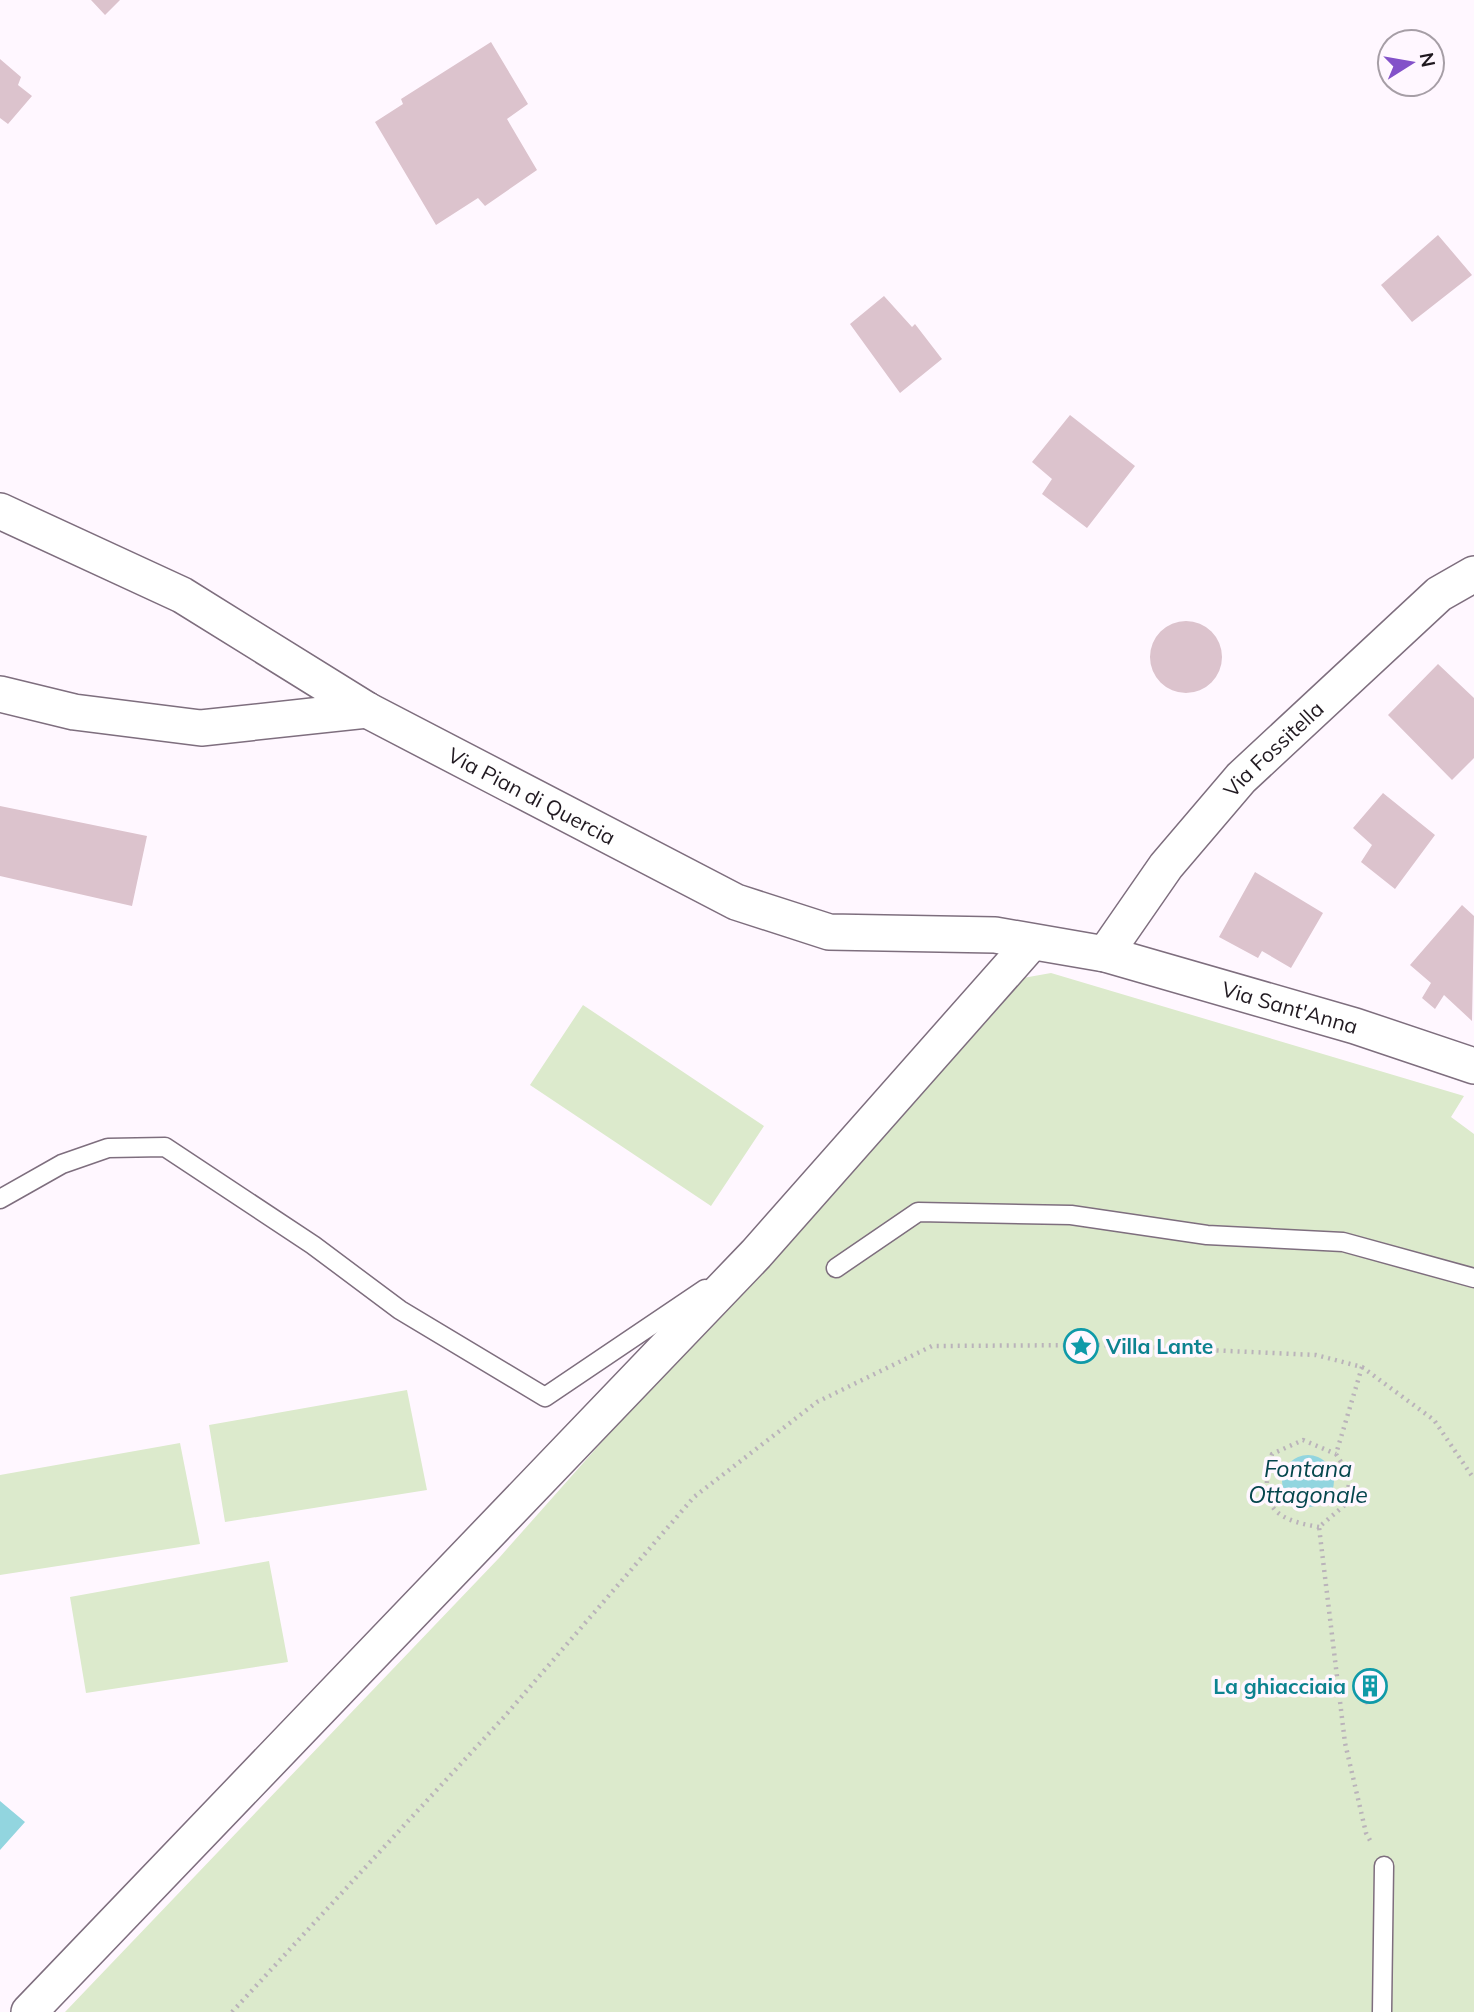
<svg xmlns="http://www.w3.org/2000/svg" width="1474" height="2012" viewBox="0 0 1474 2012" font-family="Mulish,sans-serif">
<rect width="100%" height="100%" fill="#fff7ff"/>
<path fill="#dceacc" d="M1051 973 1464 1096 1451 1117 1474 1134V2012H65L499 1558 1011 980Z
M583 1005 764 1126 711 1206 530 1085Z
M407 1390 427 1490 225 1522 209 1425Z
M180 1443 200 1544 0 1575V1475Z
M269 1561 288 1662 86 1693 70 1597Z"/>
<path fill="#92d5df" d="M1282 1481a26 26 0 1 1 52 0a26 26 0 1 1-52 0Z
M0 1801 25 1822 0 1850Z"/>
<path fill="#dcc3cd" d="M91 0H120L105 15Z
M491 42 528 104 507 119 537 170 485 206 478 198 436 225 375 122 403 104 401 99Z
M0 59 21 77 18 85 32 96 8 124 0 118Z
M1438 235 1472 275 1412 322 1381 285Z
M884 296 912 327 915 324 942 359 900 393 850 324Z
M1070 415 1135 466 1087 528 1042 494 1052 479 1032 462Z
M1150 657a36 36 0 1 1 72 0a36 36 0 1 1-72 0Z
M1438 664 1474 698V758L1452 780 1388 715Z
M1383 793 1435 835 1395 889 1361 862 1372 845 1353 828Z
M0 806 147 836 132 906 0 876Z
M1255 872 1323 913 1291 968 1262 951 1258 958 1219 937Z
M1462 905 1474 916 1472 1021 1444 995 1435 1009 1422 998 1431 983 1410 965Z
M1374 1669 1388 1681 1383 1699 1366 1705 1353 1692 1357 1674Z"/>
<g fill="none" stroke-linecap="round" stroke-linejoin="round">
<g stroke="#7e6e7e" stroke-width="21">
<path id="service" d="M0 1199 62 1164 108 1148 165 1147 313 1245 400 1310 545 1397 705 1289
M836 1268 918 1212 1071 1215 1207 1235 1343 1242 1474 1278
M1382 2012 1384 1866"/>
</g>
<g stroke="#7e6e7e" stroke-width="38">
<g id="minor">
<path id="s1" d="M0 511 182 595 367 710 736 902 829 932 995 935 1105 954 1355 1026 1474 1066"/>
<path d="M0 694 74 712 201 728 367 710"/>
<path id="s2" d="M1105 954 1166 866 1241 778 1439 594 1474 574"/>
<path d="M29 2012 756 1254 1031 943"/>
</g>
</g>
<path stroke="#bab3ba" stroke-width="4.5" stroke-dasharray="2 5" stroke-linecap="butt" d="M1362 1367 1434 1420 1474 1479
M1319 1527C1269 1519 1259 1503 1272 1454L1303 1440 1336 1454
M232 2012 504 1717 694 1497 817 1402 932 1346 1099 1345 1316 1355 1362 1367 1336 1454 1350 1476 1346 1504 1319 1527 1345 1743 1366 1833 1372 1844"/>
<use href="#service" stroke="#fff" stroke-width="18"/>
<use href="#minor" stroke="#fff" stroke-width="35"/>
</g>
<defs>
<g id="sight-ring" transform="scale(1.75)"><circle r="9.5" fill="#fff7ff" stroke="#0f9aa8" stroke-width="1.5"/><path d="M0-6L1.8-2.2L6-1.7L2.9 1.2L3.7 5.4L0 3.3L-3.7 5.4L-2.9 1.2L-6-1.7L-1.8-2.2Z" fill="#0f9aa8"/></g>
<g id="building-ring" transform="scale(1.75)"><circle r="9.5" fill="#fff7ff" stroke="#0f9aa8" stroke-width="1.5"/><path d="M-4-6H4V6H1V3H-1V6H-4ZM-2.5-4.3h1.7v1.8h-1.7ZM.8-4.3h1.7v1.8H.8ZM-2.5-1h1.7V.8h-1.7ZM.8-1h1.7V.8H.8Z" fill="#0f9aa8"/></g>
</defs>
<g fill-rule="evenodd">
<use href="#sight-ring" x="1081" y="1346"/>
<use href="#building-ring" x="1370" y="1686"/>
</g>
<g text-anchor="middle" dominant-baseline="central" stroke-width="7" stroke-linejoin="round" paint-order="stroke">
<g font-size="21" fill="#201920" stroke="#fff7ff">
<text stroke="none"><textPath href="#s2" startOffset="266">Via Fossitella</textPath></text>
<text stroke="none"><textPath href="#s1" startOffset="604">Via Pian di Quercia</textPath></text>
<text stroke="none"><textPath href="#s1" startOffset="1402">Via Sant'Anna</textPath></text>
</g>
<g font-size="21" font-weight="bold" fill="#0d838f" stroke="#fff7ff" text-anchor="start">
<text x="1106" y="1346">Villa Lante</text>
<text x="1346" y="1686" text-anchor="end">La ghiacciaia</text>
</g>
<g font-size="23" font-style="italic" fill="#05464d" stroke="#fff7ff">
<text x="1308" y="1468">Fontana<tspan x="1308" dy="26">Ottagonale</tspan></text>
</g>
</g>
<g transform="translate(1411 63) rotate(79)"><circle r="33" fill="#fff7ff" stroke="#a69ea6" stroke-width="2"/>
<path d="M0-5L12 26L0 18L-12 26Z" fill="#8351c9"/>
<text y="-10" font-size="19" font-weight="bold" text-anchor="middle" fill="#201920">N</text>
</g>
</svg>
